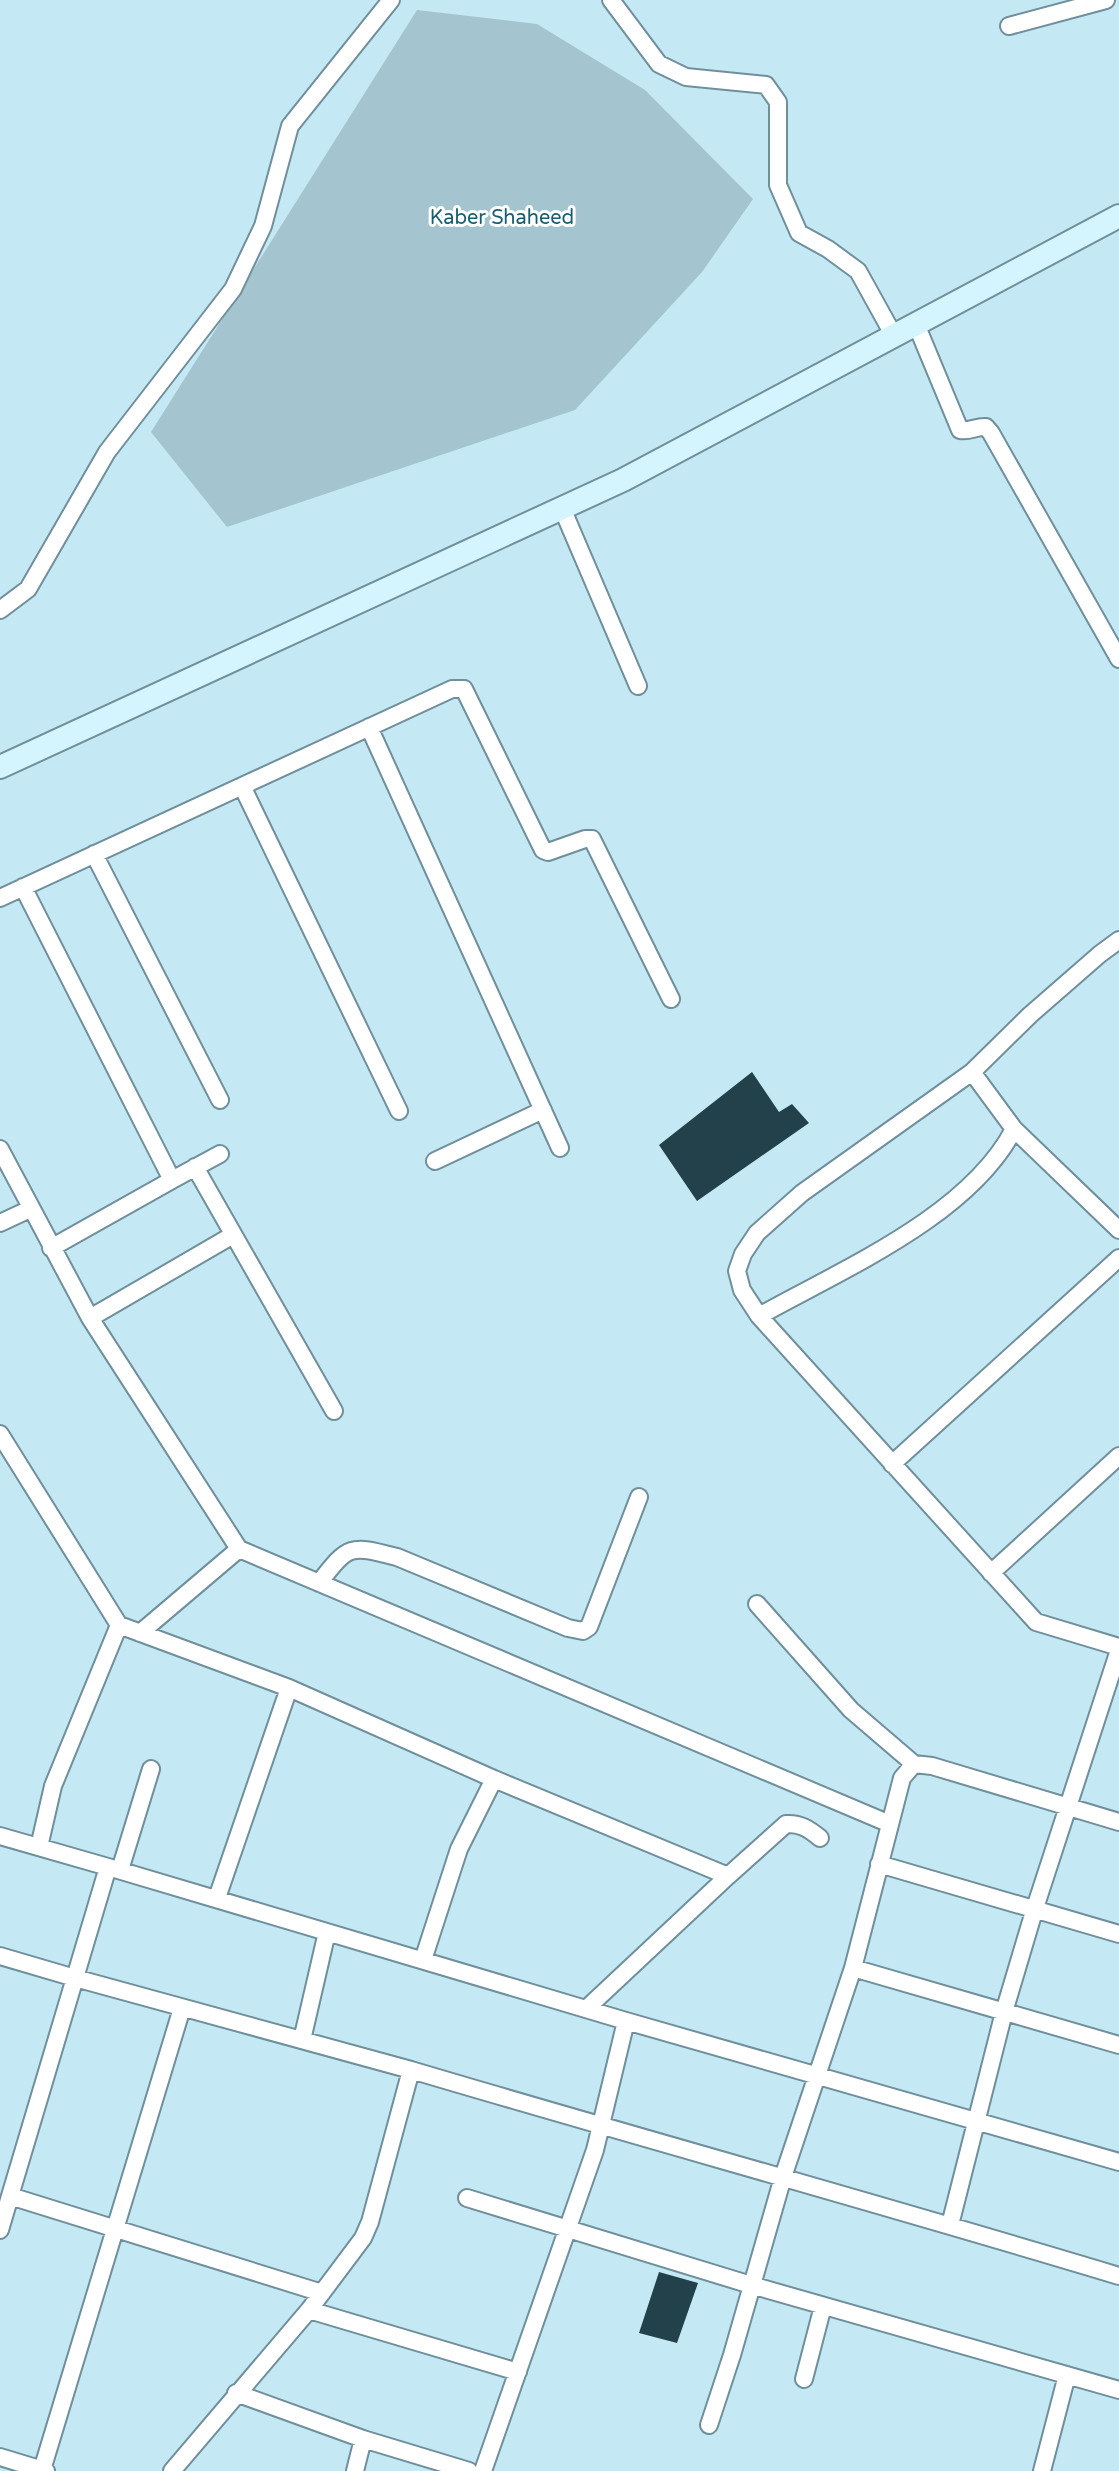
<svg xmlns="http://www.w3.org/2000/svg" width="1119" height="2471" viewBox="0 0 1119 2471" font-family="'Varela Round',sans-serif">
<rect width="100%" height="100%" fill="#c5e8f5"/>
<path fill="#a4c4cf" d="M417 10 537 24 645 90 753 199 702 272 575 410 227 527 151 432Z"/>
<path fill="#23414b" d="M752 1072 779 1112 792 1104 809 1123 697 1201 659 1145Z
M659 2272 698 2283 677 2343 639 2333Z"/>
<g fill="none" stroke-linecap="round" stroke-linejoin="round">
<g stroke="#6f8f9b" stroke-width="20">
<path id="street" d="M611 0 659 64 686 77 766 85 778 102V185L799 233 828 249 858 271 894 336
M1009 26 1106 0
M916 324 960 430C969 432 977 426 986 427L991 433 1119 659
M562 508 638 686
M0 610 28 589 107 452 233 289 263 226 290 126 391 0
M369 727 560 1148
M242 786 399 1111
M94 854 220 1100
M23 887 172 1180 51 1248
M0 898 452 689H464L543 850 548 852 585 839H592L671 999
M1119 940 1100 954 1030 1015 972 1072 802 1193 757 1233 743 1254 737 1271 742 1290 759 1316 1036 1622 1119 1647
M972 1072 1014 1129 1119 1230
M0 1149 90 1318 239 1549 890 1824
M435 1161 543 1110
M195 1167 334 1411
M172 1180 220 1154
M0 1223 30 1209
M759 1316C843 1269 969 1216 1014 1129
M90 1318 233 1235
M0 1434 119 1625
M892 1464 1119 1258
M991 1573 1119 1456
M319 1583C349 1544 350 1545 397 1557L568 1628 583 1631 589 1627 639 1497
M757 1604 851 1710 914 1764
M140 1633 239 1549
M0 1836 108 1867
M39 1847 53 1786 119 1625 289 1688 494 1779 728 1876 586 2009
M879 1864 1119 1934
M120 1870 151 1769
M728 1876 786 1824C800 1823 809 1829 820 1838
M217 1898 289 1688
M0 1956 75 1978 411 2070 370 2222 363 2238 309 2310 172 2471
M423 1960 459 1849 494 1779
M853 1968 1119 2045
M302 2040 327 1932
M411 2070C647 2140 884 2205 1119 2276
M10 2196 108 1867 626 2021 1119 2162
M467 2198 751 2285 1119 2390
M950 2225 1004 2012 1035 1908 1119 1650
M0 2230 10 2196 322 2293
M309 2310 518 2372
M804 2379 823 2306
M236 2393 363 2439 469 2471
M709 2425 732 2355 783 2177 853 1968 902 1778 914 1764 932 1766 1119 1822
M0 2457 46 2471
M42 2470 182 2008
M355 2471 363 2439
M483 2471 595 2150 626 2021
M1042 2471 1067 2375"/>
</g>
<g stroke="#6f8f9b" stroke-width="26">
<path id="secondary" d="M0 767 623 480 1119 216"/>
</g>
<use href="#street" stroke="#fff" stroke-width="16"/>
<use href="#secondary" stroke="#d4f4fe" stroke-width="22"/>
</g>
<g text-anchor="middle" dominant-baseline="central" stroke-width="6" stroke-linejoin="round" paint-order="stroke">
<g font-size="20" fill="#185e72" stroke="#fff">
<text x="502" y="218">Kaber Shaheed</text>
</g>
</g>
</svg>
